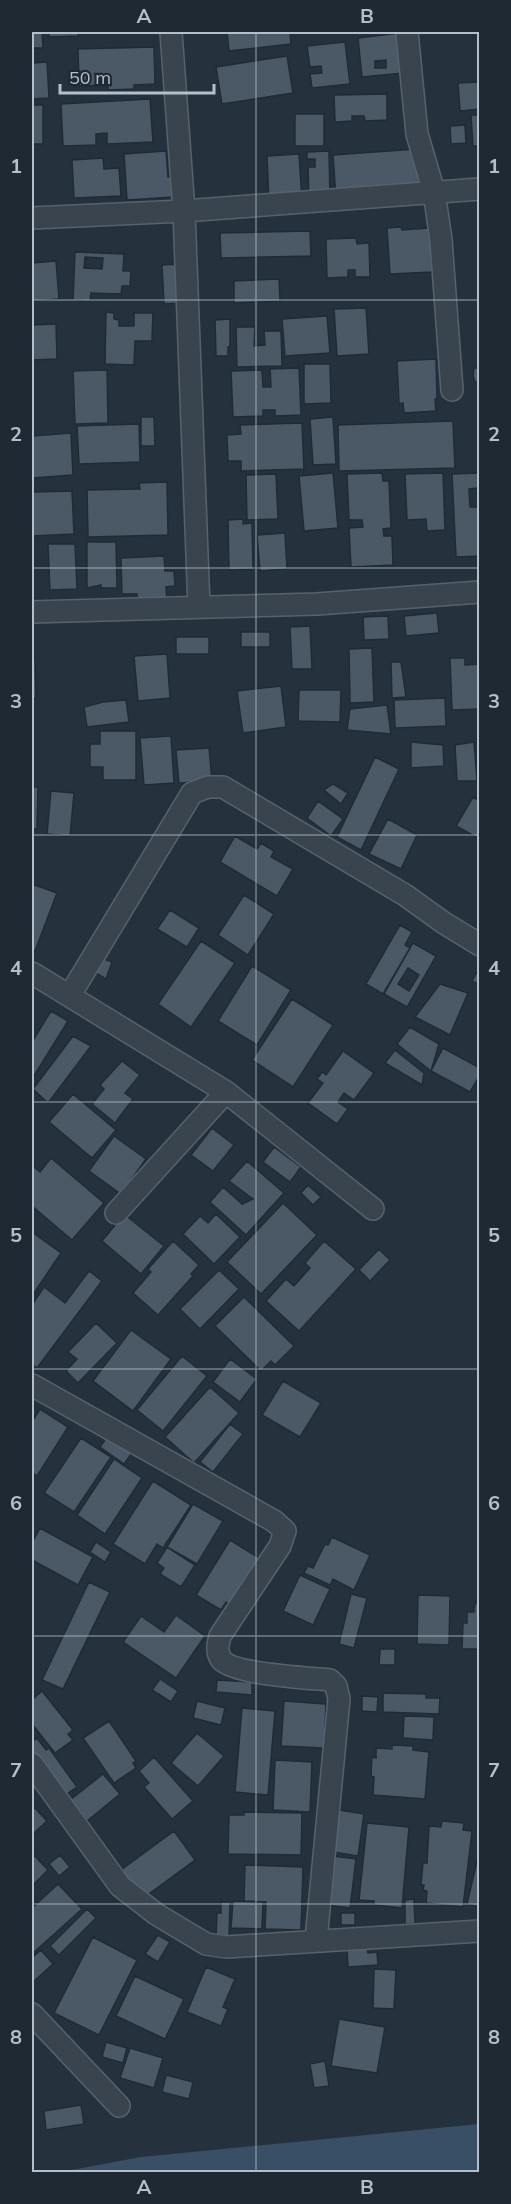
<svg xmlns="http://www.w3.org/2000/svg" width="511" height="2204" viewBox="0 0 511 2204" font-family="Mulish,sans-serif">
<rect width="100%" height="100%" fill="#25323e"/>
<path fill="#394f65" d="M479 2124V2172H61L141 2157Z"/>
<path fill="#4b5967" stroke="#202b35" stroke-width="1.5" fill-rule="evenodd" d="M32 32H42L43 48H32Z
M49 32H78V36L49 37Z
M227 32H290L291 44 229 51Z
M400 33 404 73 362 77 358 38ZM386 60V68H375V61Z
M345 42 350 84 312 88 310 74 322 73 321 66 310 67 307 46Z
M154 47 155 84 134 85V89L108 90V85L79 86 78 49Z
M287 56 293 93 222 104 216 67Z
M47 62 49 98 32 99V63Z
M480 82V109L460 111 458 83Z
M387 94V120L365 121 364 116H352V121L335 122 334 95Z
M150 99 153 142 107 144V133L96 134V145L63 146 61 104Z
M32 105H43V144H32Z
M295 114H324V146H295Z
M471 115H480V146H473Z
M465 125 466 143 451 144 450 126Z
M417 149 419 186 336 198 333 155Z
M166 151 168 177H173L174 197 127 200 124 154Z
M329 151 330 199 309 200 308 167H315V159H307V152Z
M299 154 302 201 269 203 267 156Z
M103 158 104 169 119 168 121 196 74 198 72 160Z
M401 227 402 230 430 228 432 272 390 274 387 228Z
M310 231 311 256 221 258 220 233Z
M356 238 357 244 369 243 370 277H355V270H348V277L327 278 326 239Z
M75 252 124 254 123 271H131L130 286H122L121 294 91 293 90 301 73 300ZM85 257 103 258 102 269 84 268Z
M56 261 59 299 32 301V263Z
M181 264 183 303 164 304 162 265Z
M279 279 280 301 234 303V281Z
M366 308 369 354 337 356 334 309Z
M106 312 114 313V319L119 320V326H134V313H153L152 341H135L134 365 105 364Z
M327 316 330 353 285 356 282 319Z
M230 319V347H228V356H216L215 320Z
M56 324 57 359 32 360V325Z
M236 327H255L254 346 265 345 264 331H281L282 366 237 367Z
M436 359 437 399H435L436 411 404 413 403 403 399 404 397 361Z
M304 364H330L331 403 304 404Z
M299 368 301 415 275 416V410H263V416L233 417 231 371 262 370 263 387H271L270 369Z
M474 368H480V382H475L473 376Z
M107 370 108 423 75 424 73 371Z
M141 417H154L155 446H141Z
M333 417 336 464 313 465 310 419Z
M453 421 455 468 339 471 338 425Z
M302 423 304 469 241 471V461H228L227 435 241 434 240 425Z
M139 424 140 462 79 464 77 426Z
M71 433 73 475 32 478V436Z
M333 473 338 528 304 531 299 476Z
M382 473 383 481H389L391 528 383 529 384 536H392L393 565 351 567 349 528 363 527 362 520H349L347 474Z
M443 473 445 530 427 531 426 519 407 520 405 474Z
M478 473V488L469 489 470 507H479L480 556 456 557 452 474Z
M276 474 278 519 247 520 246 475Z
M167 482 168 535 88 537 87 490 140 489 139 483Z
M72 491 74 534 32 536V492Z
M243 519V524L252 523 253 569 229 570 228 520Z
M285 533 287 569 260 571 257 535Z
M87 542H116L117 588H101V585L87 588Z
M48 544H75L77 589 50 590Z
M164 556 165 571H174L175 586 166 587 167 601 137 602V594H122L121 558Z
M437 613 439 633 406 636 404 616Z
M388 616 389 639 364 640 363 617Z
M310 626 312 669H292L290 627Z
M241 632H270V647H241Z
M176 637H209V654H176Z
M372 648 374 702 350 703 349 649Z
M167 654 170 698 138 701 134 656Z
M32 658H35L36 698 32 699Z
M450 658H465V665L480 664V709L452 710Z
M391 662H401L406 697 392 698Z
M281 686 286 727 243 733 237 691Z
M299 690H341L340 722 298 721Z
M445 698 446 726 395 728 394 700Z
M126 700 129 722 87 727 84 707 103 702Z
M387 705 391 734 347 730 350 709Z
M100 731H136V780H103V767H90V744H100Z
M171 736 174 783 144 785 140 738Z
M411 742 443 745 444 766 411 768Z
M474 742 477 781H457L455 745Z
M209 748 212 781 179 783 176 750Z
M375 757 399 769 361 850 337 837Z
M333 784 348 793 341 804 324 790Z
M32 787H38L37 829H32Z
M51 791 74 793 70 836 47 834Z
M473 797 480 801V839L456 826Z
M318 801 343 819 331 836 307 818Z
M388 819 417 835 401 869 369 854Z
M235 836 257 849 261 843 274 851 271 857 293 869 277 896 220 862Z
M32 884 57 893 35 951 32 950Z
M244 895 274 914 248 955 218 935Z
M170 910 199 928 187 947 157 929Z
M400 925 412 932 405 945 410 948 383 994 366 984Z
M201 941 235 963 191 1027 158 1004Z
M413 943 436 956 407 1007 384 994ZM408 968 419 975 409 991 398 984Z
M104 959 112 962 106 979 96 973Z
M252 966 291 990 257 1045 218 1021Z
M480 967V985L472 981Z
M440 984 468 993 450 1035 415 1017Z
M292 999 333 1025 293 1087 252 1060Z
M51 1011 68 1021 32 1079V1042Z
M410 1027 439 1044 431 1071 397 1044Z
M73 1036 91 1046 48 1103 33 1089Z
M443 1048 480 1068V1075L470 1092 431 1071Z
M395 1050 424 1073 422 1085 385 1063Z
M343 1051 374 1073 354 1100 344 1093 338 1102 348 1109 337 1124 308 1103 323 1083 317 1079 322 1072 326 1075Z
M122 1061 140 1075 125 1093 133 1099 115 1123 92 1104 104 1089 100 1085Z
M73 1094 116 1130 92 1158 49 1122Z
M212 1128 234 1145 213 1171 191 1155Z
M114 1136 146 1159 121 1194 89 1171Z
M274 1147 301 1167 290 1182 263 1162Z
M51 1158 104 1203 72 1240 32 1206V1165L40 1172Z
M247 1161 284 1193 246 1235 210 1202 223 1187 242 1204 253 1199 229 1181Z
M308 1185 321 1197 313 1205 301 1193Z
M283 1203 317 1235 261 1294 227 1262Z
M124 1214 164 1246 141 1274 102 1241Z
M216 1214 240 1237 214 1264 183 1234 200 1216 208 1223Z
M32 1232 61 1253 32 1296Z
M173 1241 199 1265 191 1274 193 1276 158 1315 133 1293 151 1272 148 1269Z
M324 1241 356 1269 299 1331 266 1301 286 1279 294 1286 310 1268 305 1263Z
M379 1249 390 1260 370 1281 359 1270Z
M219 1270 239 1289 200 1329 180 1309Z
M89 1271 102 1281 37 1368 32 1364V1305L44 1287 65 1303Z
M244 1297 294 1346 275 1365 271 1361 261 1371 215 1326Z
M96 1323 117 1343 78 1383 66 1371 77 1359 68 1352Z
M131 1330 171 1359 133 1411 93 1381Z
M182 1356 207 1376 163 1431 137 1410Z
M230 1359 257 1379 240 1402 213 1382Z
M283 1381 321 1403 300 1437 262 1415Z
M210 1387 239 1413 194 1463 165 1437Z
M40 1409 68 1427 37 1476 32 1472V1422Z
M230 1424 243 1434 213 1472 200 1462Z
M107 1437 132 1453 124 1464 100 1447Z
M81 1438 111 1457 74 1512 44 1493Z
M114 1459 142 1478 105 1534 77 1515Z
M153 1481 191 1505 163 1548 157 1544 145 1564 113 1544Z
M193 1504 223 1521 197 1564 167 1547Z
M40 1528 93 1557 78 1585 32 1560V1543Z
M332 1537 370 1555 354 1590 333 1579 330 1585 304 1573 308 1566 313 1568 325 1544 328 1545Z
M230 1540 264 1561 232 1606 226 1602 221 1610 196 1595Z
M96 1542 111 1552 105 1562 90 1552Z
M167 1547 195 1565 181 1587 160 1574 164 1568 157 1563Z
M300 1575 330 1589 313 1625 283 1611Z
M89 1582 110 1592 63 1689 42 1680Z
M351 1594 367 1598 354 1648 339 1644Z
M418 1595 450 1596 449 1645 417 1644Z
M475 1603H480V1649H462L463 1623H467V1612H474Z
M176 1615 205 1636 176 1678 123 1642 141 1616 164 1632Z
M380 1649H395V1665H379Z
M160 1679 178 1691 171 1702 152 1690Z
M217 1680 252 1682V1695L216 1692Z
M42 1691 73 1730 68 1734 73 1740 55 1753 32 1724V1700Z
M383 1693 426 1694V1698H440L439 1714 383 1712Z
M362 1696 378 1697 377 1712 362 1711Z
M197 1701 225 1708 221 1725 193 1718Z
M284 1701 326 1704 324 1748 281 1746Z
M242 1708 275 1711 268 1795 235 1792Z
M404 1716 434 1717 433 1740 403 1738Z
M109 1721 136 1761 133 1763 136 1768 114 1783 83 1738Z
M197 1733 224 1756 198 1786 171 1763Z
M37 1738 46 1750 49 1748 77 1787 62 1797 32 1753V1742Z
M392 1745 413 1746V1750L429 1752 425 1799 373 1795 374 1777 371 1776 372 1757 376 1758V1748L392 1749Z
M154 1757 193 1801 172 1819 144 1787 149 1783 139 1771Z
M275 1760 312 1762 310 1812 273 1810Z
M103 1774 120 1794 87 1821 70 1800Z
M32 1805 47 1821 32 1835Z
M339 1810 364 1814 358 1856 333 1852Z
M244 1812 302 1813 301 1855 228 1854 229 1815H244Z
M442 1821 464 1823 463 1830 472 1831 463 1907 426 1903 427 1891 423 1890 424 1885H421L423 1863H427L429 1826 441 1827Z
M367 1823 409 1827 402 1908 374 1905V1901L359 1900Z
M174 1831 195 1860 142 1899 121 1870Z
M32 1853 48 1870 32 1886Z
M60 1855 70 1867 59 1876 49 1864Z
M333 1856 356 1859 350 1908 327 1905Z
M477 1861H480V1907L467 1904Z
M245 1865 303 1867 301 1930 265 1929 266 1902 244 1901Z
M58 1884 82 1909 32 1954 34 1956 41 1950 53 1964 32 1983V1908Z
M414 1899 415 1924H405V1900Z
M233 1901 263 1902 262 1929 231 1928Z
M221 1902H230L229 1936 216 1935 217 1913H221Z
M87 1909 96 1918 59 1955 50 1946Z
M341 1913H355V1925H341Z
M158 1935 170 1942 158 1962 145 1954Z
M93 1937 137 1960 99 2035 54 2013Z
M367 1948 368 1953 377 1952 378 1965 348 1967 347 1949Z
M206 1967 235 1979 223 2007 228 2009 221 2026 187 2012Z
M374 1969 396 1970 394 2009 373 2008Z
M135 1976 184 1999 165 2039 116 2016Z
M339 2019 385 2027 377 2073 331 2066Z
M106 2042 127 2048 123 2063 102 2057Z
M130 2048 163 2058 154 2088 120 2078Z
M325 2061 329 2086 314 2088 310 2064Z
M166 2075 193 2082 189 2099 162 2092Z
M81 2105 84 2124 46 2130 44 2111Z"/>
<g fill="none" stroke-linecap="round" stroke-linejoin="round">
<g stroke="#57626c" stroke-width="24">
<path id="minor" d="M171 32 184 211 199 607
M407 32 417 134 434 192 441 240 452 390
M32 218 184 211 480 189
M32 612 317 604 480 592
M32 973 226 1092 373 1209
M70 995 192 793 208 787H223L405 895 444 923 480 945
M116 1213 226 1092
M32 1385 274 1521 285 1531 280 1546 220 1636C218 1645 216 1651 221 1659 231 1674 309 1678 330 1680L336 1686 339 1699 316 1940
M32 1764 120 1886 156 1914 206 1944 226 1947 480 1931
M32 2014 119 2106"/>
</g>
<use href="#minor" stroke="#39444e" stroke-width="21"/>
</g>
<path fill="none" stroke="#b5bfc9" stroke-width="1.5" stroke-opacity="0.55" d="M256 32V2172M32 300H480M32 568H480M32 835H480M32 1102H480M32 1369H480M32 1636H480M32 1904H480"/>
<rect width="511" height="2204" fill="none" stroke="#1e2933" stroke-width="66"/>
<path d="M60 84v9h154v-9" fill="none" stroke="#b5bfc9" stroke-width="3"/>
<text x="69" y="84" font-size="18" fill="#b5bfc9" stroke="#1e2933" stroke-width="4.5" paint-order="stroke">50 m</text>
<rect x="33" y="33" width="445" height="2138" fill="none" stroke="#b5bfc9" stroke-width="2"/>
<g font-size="20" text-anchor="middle" font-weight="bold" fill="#b5bfc9">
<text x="144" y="23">A</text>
<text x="367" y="23">B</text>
<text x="16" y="173">1</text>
<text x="494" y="173">1</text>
<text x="16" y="441">2</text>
<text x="494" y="441">2</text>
<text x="16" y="708">3</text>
<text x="494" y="708">3</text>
<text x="16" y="975">4</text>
<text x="494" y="975">4</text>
<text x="16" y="1242">5</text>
<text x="494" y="1242">5</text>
<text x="16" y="1510">6</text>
<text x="494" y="1510">6</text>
<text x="16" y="1777">7</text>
<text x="494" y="1777">7</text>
<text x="16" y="2044">8</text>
<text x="494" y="2044">8</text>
<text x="144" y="2194">A</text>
<text x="367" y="2194">B</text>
</g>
</svg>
